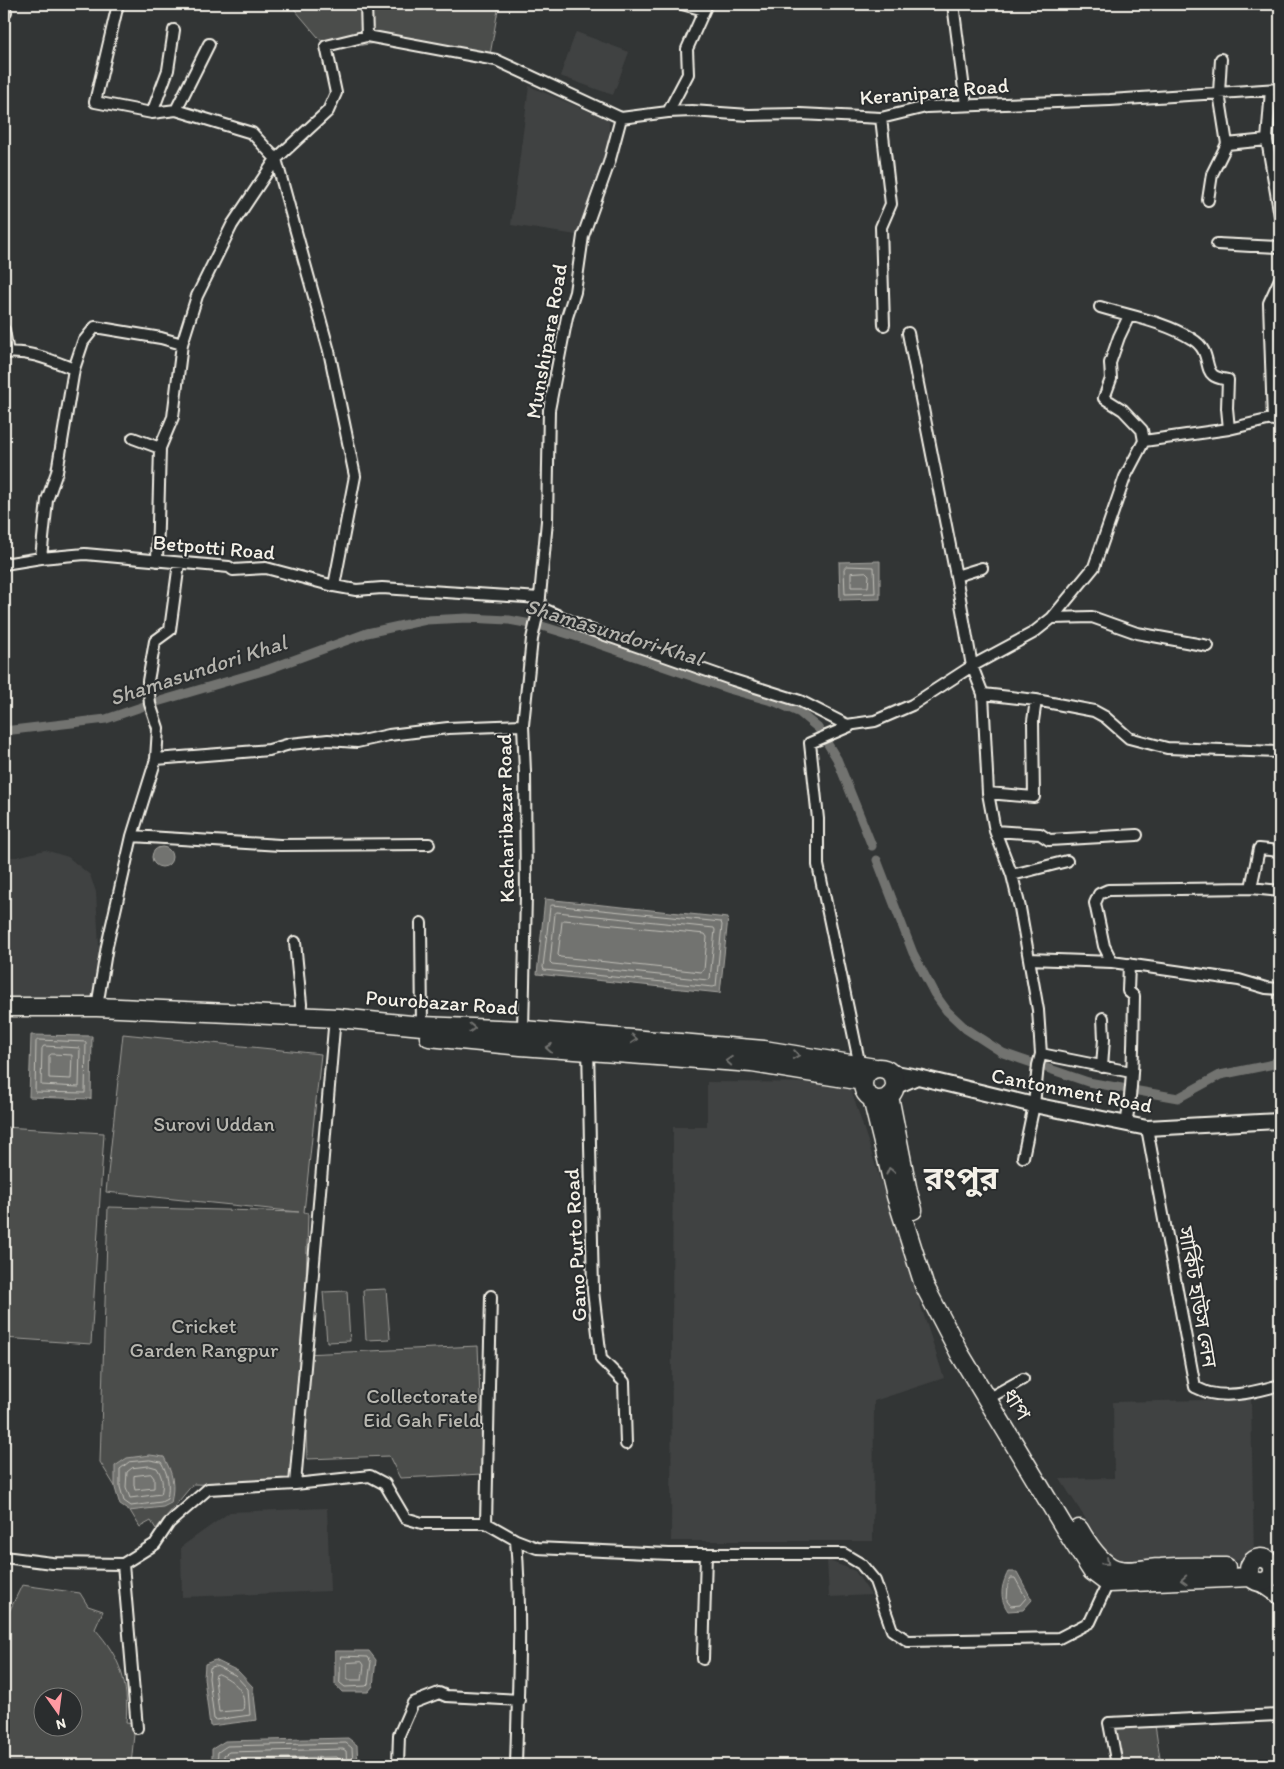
<svg xmlns="http://www.w3.org/2000/svg" width="1284" height="1769" viewBox="0 0 1284 1769" font-family="Itim,'Noto Sans Bengali',sans-serif">
<rect width="100%" height="100%" fill="#323535"/>
<filter id="ink" filterUnits="userSpaceOnUse"><feTurbulence type="fractalNoise" baseFrequency=".02" numOctaves="2"/><feDisplacementMap in="SourceGraphic" scale="10" xChannelSelector="R" yChannelSelector="G"/><feConvolveMatrix kernelMatrix="1 2 1 2 8 2 1 2 1" color-interpolation-filters="sRGB"/></filter>
<g filter="url(#ink)">
<path fill="#404242" d="M576 32 629 52 613 95 560 76Z
M529 86 609 120V163L583 236 511 225Z
M45 850 68 857 90 875 96 892 99 947 93 1003 4 1005V857H17Z
M707 1082 849 1083 944 1378 874 1401 873 1541H671L673 1127H707Z
M1251 1399 1254 1560 1114 1563 1060 1479 1114 1478 1113 1402Z
M327 1508 330 1591 182 1597 181 1547 230 1512Z
M827 1560 855 1571 871 1595 829 1597Z"/>
<path fill="#4b4d4c" stroke="#a09f9a" fill-rule="evenodd" d="M290 4H499L490 55 396 40 329 50Z
M123 1034 321 1054 304 1212 308 1213 304 1354 478 1346 483 1474 400 1478 389 1456 307 1459 304 1374 300 1487 193 1484 156 1529 151 1521 140 1527 100 1462 108 1207 299 1212 106 1192Z
M4 1127 104 1133 91 1344 4 1338Z
M386 1289 390 1339 366 1340 363 1290Z
M347 1291 350 1341 327 1342 323 1292Z
M22 1585 80 1593 88 1606 103 1611 95 1629C121 1658 129 1684 126 1723L135 1724 131 1765H4V1616H7ZM42 1696H72V1726H42Z
M1155 1725 1161 1765H1119L1114 1727Z"/>
<path fill="#727370" stroke="#a6a5a0" d="M880 561V599L840 600 839 562Z
M152 857a10 10 0 1 1 20 0a10 10 0 1 1-20 0Z
M545 899 728 918 720 993 537 974Z
M31 1035 92 1036 91 1099 29 1097Z
M150 1455 164 1457C173 1475 175 1483 171 1503L163 1507 129 1511 120 1505 115 1488V1466L127 1458Z
M1008 1572H1017L1032 1600 1023 1610 1008 1611C999 1598 1001 1586 1008 1572Z
M335 1651H369L376 1660 373 1686 368 1692H342L335 1684Z
M215 1660 238 1671 253 1687 257 1720 210 1726 204 1678 205 1664Z
M348 1738 357 1745 358 1765H212V1749L225 1741Z"/>
<g fill="none" stroke-linecap="round" stroke-linejoin="round">
<path stroke="#c0bfb8" stroke-width="1" d="M847 566 874 567 875 593 845 594 844 569Z
M866 572 869 575 868 587H851V573Z
M552 905 721 922 722 925 716 986 713 987 544 970 543 967 550 907Z
M557 912 714 928 715 930 710 979 708 980 552 964 550 962 555 914Z
M564 920 705 934 707 937 704 970 701 972 560 957 558 955 562 922Z
M38 1040 86 1042 85 1093 35 1092 36 1042Z
M44 1046 80 1048 79 1087 41 1085 42 1049Z
M52 1054 72 1055 71 1079 49 1078V1056Z
M150 1460 161 1462C168 1474 170 1484 167 1499L161 1502 131 1506 124 1501 120 1487V1469L129 1462Z
M150 1466 157 1468C162 1476 164 1484 161 1494L130 1498 126 1487 127 1472 132 1468Z
M151 1474 154 1478V1488L135 1490 134 1485V1476Z
M1011 1578H1015L1026 1598 1020 1605 1011 1606 1007 1601 1008 1585Z
M341 1656 368 1657 371 1662 368 1684 366 1686 345 1687 340 1683Z
M362 1662 364 1665 362 1680H347V1663Z
M216 1666 235 1675 248 1689 250 1715 216 1720 214 1719 209 1678 210 1668Z
M219 1674C234 1681 247 1691 243 1710L219 1712 215 1678 216 1675Z
M217 1765 218 1752 227 1746 346 1743 352 1748 353 1765
M224 1765V1755L229 1752 343 1749 346 1751 347 1765
M231 1765V1761L233 1759 336 1757 339 1759V1765"/>
<path stroke="#727370" stroke-width="9" d="M4 731 106 719 150 704 266 670 367 633 426 620 467 618 509 620 542 626 584 639 729 689 775 702 800 713 818 728 837 759 872 846
M877 860 913 953 934 993 947 1011 966 1029 1003 1053 1088 1082 1178 1098 1220 1075 1274 1064 1280 1056"/>
<g stroke="#f4f1e8" stroke-width="14">
<path id="street" d="M118 4 95 102 152 113 176 110 252 133 276 159 329 351 355 476 334 586
M366 4 367 36
M682 4 704 10
M953 4 966 105
M4 9 6 12
M1221 59 1219 93 1227 144 1267 140
M1271 90 1267 140 1280 216
M176 110 209 44
M668 112 688 74 687 49 707 4
M152 113 168 70 174 30
M621 118 668 112 692 111 749 115 800 114 881 118 926 107 1110 100 1280 89
M881 118 891 204 881 227 884 325
M1208 200 1212 174 1227 144
M1251 246 1217 244 1280 247
M1100 307C1130 316 1165 322 1192 339 1211 350 1204 368 1213 375 1216 378 1223 379 1228 380L1227 408 1229 429
M1129 316 1119 337 1110 363 1111 379 1104 398 1123 410 1142 430 1144 441
M4 330 8 353
M908 333 956 576 972 666 983 694 988 793 995 831 1012 875 1020 908 1038 1010 1041 1054 1038 1065 1034 1105 1023 1157
M4 353C29 350 51 360 74 369
M1273 420 1269 303 1280 279
M133 438 160 448
M41 558 47 500 57 472 74 369 83 342 95 327 161 338 182 344
M157 561 160 448 173 417 182 344 197 296 232 225 276 159 328 111 336 93 326 46 367 36 496 60 621 118
M4 564 41 558 85 554 229 567 233 570 266 568 334 586 356 590 382 588 540 598
M956 576 982 568
M539 607 588 629 733 680 800 701 847 725 875 721 912 705 972 666 1033 633 1052 618 1094 567 1125 477 1144 441 1229 429 1280 417
M1052 618 1092 617 1137 633 1208 646
M983 694 1036 700 1094 711 1105 717 1129 738 1167 748 1280 752
M850 726 810 743 818 819V865L860 1066
M156 759 269 750 290 744 328 740 357 742 389 735 448 728 523 725
M988 793 1034 797 1033 721 1036 700
M995 831 1040 834 1049 840 1137 835
M132 836 280 845 429 844
M1012 875 1067 861
M1251 888 1259 849 1280 851
M421 923 422 1026
M295 942 301 1004 300 1017
M1029 959 1112 962 1104 946 1095 903 1099 894 1108 890 1251 888 1280 891
M1112 962 1239 980 1266 988 1280 989
M97 1007 107 946 132 836 156 759 158 728 150 704 148 681 155 641 170 630 179 563
M523 1030 526 895 525 772 523 725 532 639 539 607 547 521 549 410 567 317 575 292 583 236 609 163 621 118
M588 1046 593 1291 601 1359 624 1382 626 1444
M1041 1054 1131 1072
M1102 1067 1104 1039 1103 1018
M1126 1124C1134 1082 1133 1039 1134 996L1128 991 1129 964
M1147 1128 1195 1387C1200 1389 1205 1392 1210 1393 1232 1398 1259 1391 1280 1385
M987 1399 1023 1379
M295 1484 334 1028
M486 1523 491 1296
M516 1540C522 1615 518 1690 516 1765
M4 1557 52 1563 123 1564 155 1544 169 1523 208 1489 295 1484 370 1476 385 1484 405 1518 422 1523H486L516 1540 537 1548 669 1554H844L861 1564 875 1581 892 1630 908 1641 1059 1638 1090 1622 1108 1583
M123 1564 137 1728
M703 1659 706 1554
M398 1765 399 1735 413 1703 439 1693 446 1696 519 1700
M1117 1765 1109 1723 1280 1715"/>
</g>
<g stroke="#f4f1e8" stroke-width="18">
<path id="secondary" d="M890 1072 918 1077 1034 1105 1147 1128 1280 1121
M894 1087 917 1077
M1258 1582 1280 1597"/>
</g>
<g stroke="#f4f1e8" stroke-width="21">
<path id="highway" d="M4 1007H97L338 1018 422 1026 523 1030 764 1050 875 1068
M429 1037 521 1046 752 1063 863 1081
M863 1084a16 16 0 1 1 32 0a16 16 0 1 1-32 0Z
M889 1096 908 1192 913 1210
M872 1098 896 1196 924 1285 960 1354 1070 1537 1092 1571 1108 1583 1251 1577
M1079 1529C1087 1543 1097 1559 1111 1567 1124 1575 1147 1568 1161 1568 1183 1566 1205 1567 1226 1567
M1249 1570a12 12 0 1 1 24 0a12 12 0 1 1-24 0Z"/>
</g>
<use href="#street" stroke="#2a2d2e" stroke-width="10"/>
<use href="#secondary" stroke="#2a2d2e" stroke-width="14"/>
<use href="#highway" stroke="#2a2d2e" stroke-width="18"/>
</g>
<defs><path id="oneway-chevron" d="M-2-3.5L2.5 0L-2 3.5" fill="none" stroke-width="1.6" stroke-linecap="round" stroke-linejoin="round" transform="scale(1.25)"/></defs>
<g stroke="#71726f">
<use href="#oneway-chevron" transform="translate(472 1028) rotate(2)"/>
<use href="#oneway-chevron" transform="translate(634 1039) rotate(5)"/>
<use href="#oneway-chevron" transform="translate(549 1048) rotate(-176)"/>
<use href="#oneway-chevron" transform="translate(796 1055) rotate(9)"/>
<use href="#oneway-chevron" transform="translate(729 1061) rotate(-176)"/>
<use href="#oneway-chevron" transform="translate(890 1171) rotate(-104)"/>
<use href="#oneway-chevron" transform="translate(1106 1562) rotate(42)"/>
<use href="#oneway-chevron" transform="translate(1184 1580) rotate(177)"/>
</g>
</g>
<g text-anchor="middle" dominant-baseline="central" stroke-width="4" stroke-linejoin="round" paint-order="stroke">
<g font-size="21" fill="#f4f1e8" stroke="#2a2d2e">
<text transform="translate(934 91) rotate(-5)">Keranipara Road</text>
<text transform="translate(546 341) rotate(-80)">Munshipara Road</text>
<text transform="translate(214 547) rotate(5)">Betpotti Road</text>
<text transform="translate(505 818) rotate(-91)">Kacharibazar Road</text>
<text transform="translate(442 1002) rotate(4)">Pourobazar Road</text>
<text transform="translate(1072 1090) rotate(11)">Cantonment Road</text>
<text transform="translate(575 1245) rotate(-93)">Gano Purto Road</text>
<text transform="translate(1198 1297) rotate(80)">সার্কিট হাউস লেন</text>
<text transform="translate(1017 1404) rotate(58)">ধাপ</text>
</g>
<g font-size="21" fill="#b9b8b1" stroke="#2a2d2e">
<text x="214" y="1123">Surovi Uddan</text>
<text x="204" y="1325">Cricket<tspan x="204" dy="24">Garden Rangpur</tspan></text>
<text x="422" y="1395">Collectorate<tspan x="422" dy="24">Eid Gah Field</tspan></text>
</g>
<g font-size="22" font-style="italic" fill="#b3b2ac" stroke="#2a2d2e">
<text transform="translate(614 632) rotate(17)">Shamasundori Khal</text>
<text transform="translate(198 670) rotate(-18)">Shamasundori Khal</text>
</g>
<g font-size="31" font-weight="bold" fill="#f4f1e8" stroke="#2a2d2e">
<text x="961" y="1178">রংপুর</text>
</g>
</g>
<rect width="1284" height="1769" fill="none" stroke="#2a2d2e" stroke-width="20"/>
<rect x="10" y="10" width="1264" height="1749" fill="none" stroke="#f4f1e8" stroke-width="2" filter="url(#ink)"/>
<g transform="translate(58 1712) rotate(166)"><circle r="24" fill="#2a2d2e" stroke="#7b7b78"/>
<path d="M0-4L9 19L0 12L-9 19Z" fill="#ff9aa2"/>
<text y="-8" font-size="14" font-weight="bold" text-anchor="middle" fill="#f4f1e8">N</text>
</g>
</svg>
